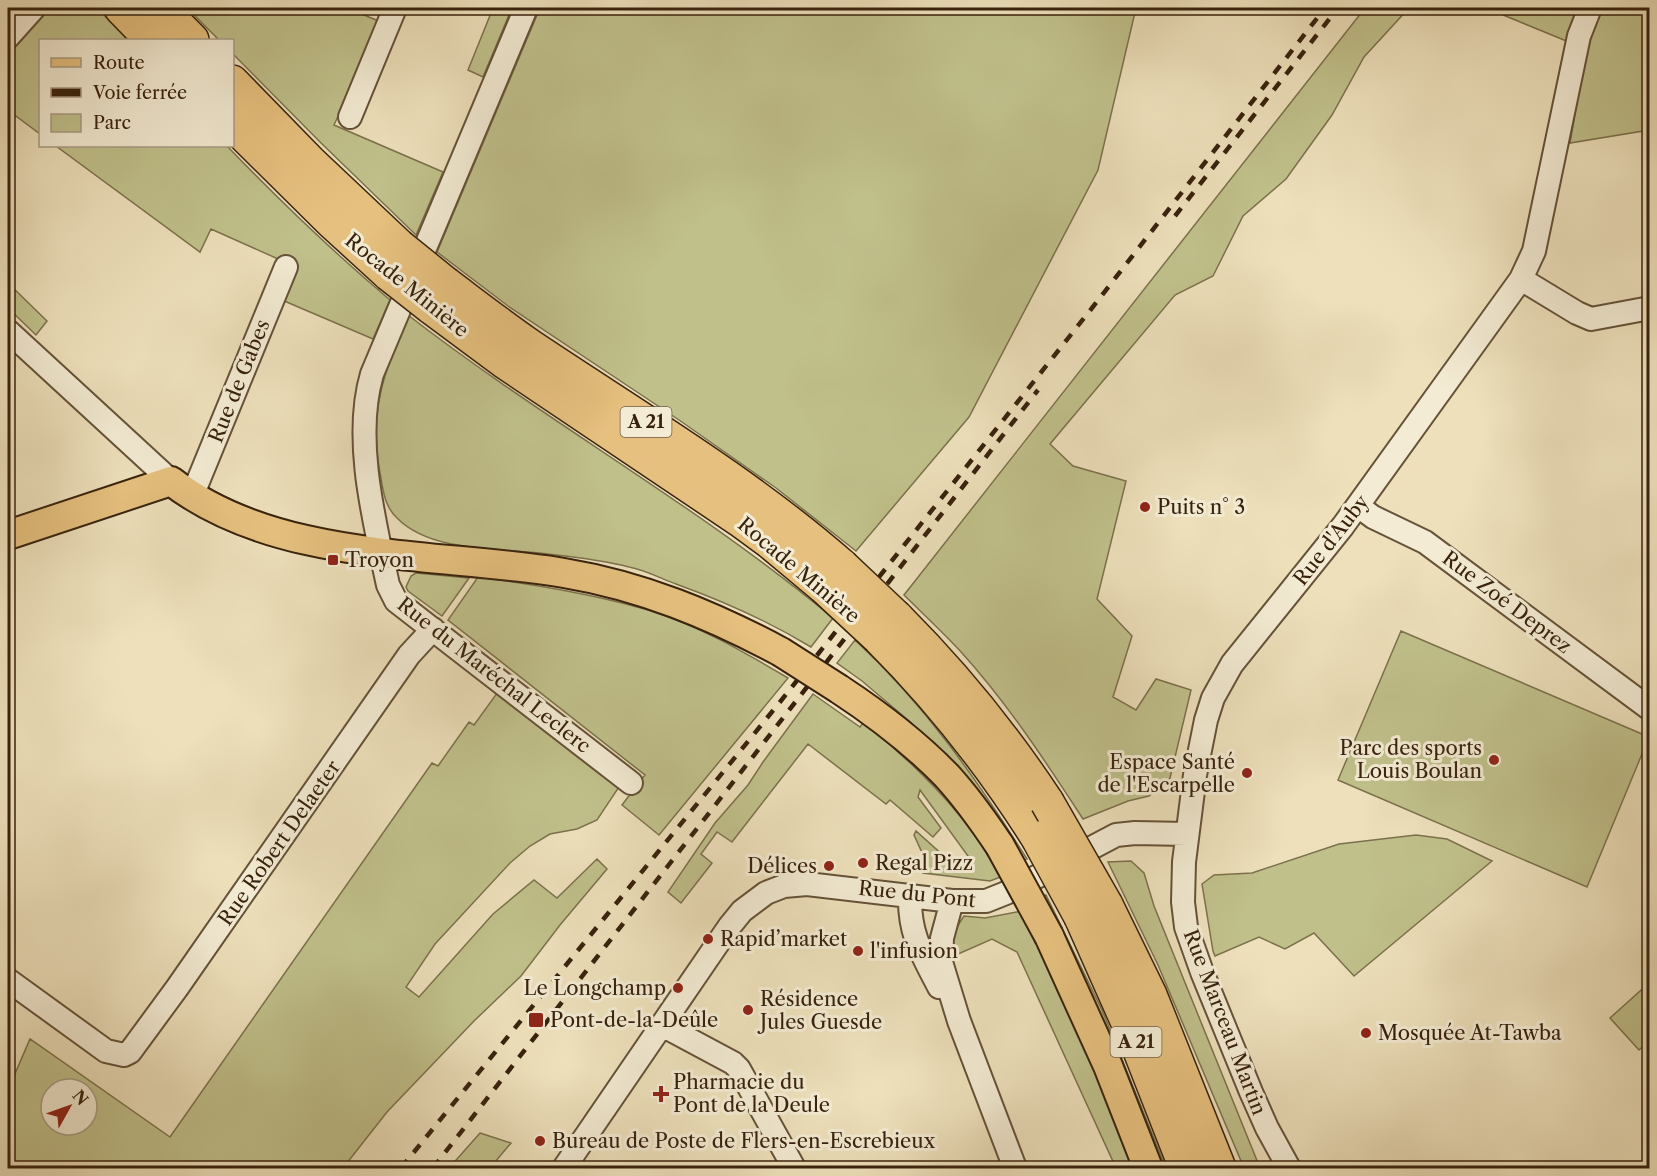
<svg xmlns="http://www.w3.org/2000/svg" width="1657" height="1176" viewBox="0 0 1657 1176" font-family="'Libre Caslon Text',serif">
<rect width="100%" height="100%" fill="#ede0bb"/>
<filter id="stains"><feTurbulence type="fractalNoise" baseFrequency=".00333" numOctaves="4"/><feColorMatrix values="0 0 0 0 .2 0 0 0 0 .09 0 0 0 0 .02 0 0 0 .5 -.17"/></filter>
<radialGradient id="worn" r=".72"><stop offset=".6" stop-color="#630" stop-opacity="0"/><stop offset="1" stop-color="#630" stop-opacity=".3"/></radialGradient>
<path fill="#c0c08b" stroke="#7c714c" stroke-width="1.5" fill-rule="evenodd" d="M40 8H97L128 40H40V134L8 110V46Z
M187 8H347L381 22 334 125 443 172 416 235 320 142 233 54 232 40H219Z
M493 8H512L483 77 468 70Z
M540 8H1136L1098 170 969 417 856 551 776 488 679 420 508 306 437 252Z
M1365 8H1409L1364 57 1332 115 1286 179 1243 216 1213 276 1175 295 1050 444 1073 466 1126 481 1097 599 1132 636 1113 697 1136 710 1156 679 1191 690 1170 778 1149 796 1128 801 1083 819C1046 762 1008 704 962 653 944 633 923 614 904 595Z
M1486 8H1649V130L1570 143 1586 49Z
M56 146H227C279 200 332 251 390 300L373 339 282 300 296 267 211 229 200 252Z
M8 283 47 321 36 335 8 308Z
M408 315C546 422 699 506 833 618L811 647C768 621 723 601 676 584 660 578 645 570 629 567 603 560 575 557 548 554 502 548 431 553 397 518 384 506 383 489 380 473 368 411 385 370 408 315Z
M416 573 469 578 442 616 408 591 406 587 411 576Z
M478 577C536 585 593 594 648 610 698 625 744 652 788 678L659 835 622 805 645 775 448 620Z
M1401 631 1649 737 1587 887 1338 780Z
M855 640C925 705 976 778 1027 859L1023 860 954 764 908 720 862 681 837 663Z
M500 689 619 787 597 820 577 829 550 834 530 846 510 863 435 944 406 987 419 997 493 914 534 880 557 898 597 859 607 869 560 925 521 976 474 1021 387 1112 343 1168H8V1090L30 1039 170 1137 432 763 438 766 469 722 474 725ZM51 1089H87V1125H51Z
M813 694 860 727 863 723C919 766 966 816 1003 876L990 881 923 873 924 857 914 835 916 831 954 865 968 856 920 790 918 797 941 828 933 837 890 800 886 804 808 744 732 842 717 832 701 854 712 863 681 903 668 892 715 823 748 785 763 762Z
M1416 835 1447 839 1492 861 1354 976 1314 933 1285 949 1259 937 1215 956 1213 951 1202 884 1214 875 1252 873 1339 844Z
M1131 861 1144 873 1154 906 1260 1168H1244L1158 965 1108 862Z
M1046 895 1102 1010 1166 1168H1161L1043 896Z
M1022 911 1086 1046 1134 1168H1116L1017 952 992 939 949 958C951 942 954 930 964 916L985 918Z
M1649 983V1041L1639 1050 1610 1018Z
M480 1133 511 1143 490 1168H449Z"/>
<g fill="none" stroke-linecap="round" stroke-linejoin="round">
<g stroke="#655238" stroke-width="26">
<path id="minor" d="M526 8 372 374C353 438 374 520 388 585L396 601 631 783
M8 37 34 8
M350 117 395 8
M1521 279 1577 313 1591 319 1650 308
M8 331 171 481
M192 496 286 267
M1358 506 1373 517 1425 542 1650 709
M910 896C909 934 922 954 939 987
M952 901 942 938 941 962 959 1021 1015 1168
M8 980 106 1051 124 1055 130 1052 177 988 409 655 433 629
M662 1025 733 1063 739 1069 794 1168
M564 1168 729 927 742 911 766 893 784 886 807 884 952 901H986L1006 893 1116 835 1135 833 1187 834
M1289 1168 1267 1128 1251 1092 1202 972 1186 927 1183 902 1184 862 1195 775 1206 720 1213 698 1232 664 1343 526 1521 279 1534 251 1579 36 1590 8"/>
</g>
<g stroke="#38220d" stroke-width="32">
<path id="major" d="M8 535 171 481C277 563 438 552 564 573 642 586 712 615 781 652
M839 689C877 714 915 743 947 776 967 798 984 822 1000 846
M1049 936 1108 1066 1148 1168"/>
</g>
<g stroke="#38220d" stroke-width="36">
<path id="highway" d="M121 8 152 40
M160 8 192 40
M232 82 310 162 399 246
M232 123 331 221 389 274
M446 284C474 305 501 326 530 346 636 417 746 482 842 566
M431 307 505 362 740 520 770 542 824 587
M896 617C953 674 1003 735 1047 802
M879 638C940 699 992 765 1038 838
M1106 905 1150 995 1219 1168
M1081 917 1137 1043 1186 1168"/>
</g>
<use href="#minor" stroke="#f3ebd3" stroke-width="22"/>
<use href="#major" stroke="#e6c07e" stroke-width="28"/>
<use href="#highway" stroke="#e6c07e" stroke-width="33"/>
<path stroke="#38220d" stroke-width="4.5" stroke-dasharray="10 10" stroke-linecap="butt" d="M1175 216 1338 8
M401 1168 780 702 1092 308 1325 8
M433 1168 1038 390"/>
<g stroke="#38220d" stroke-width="32" stroke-linecap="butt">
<path id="major-bridge" d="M781 652 839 689
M1000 846 1049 936"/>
</g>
<g stroke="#38220d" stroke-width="36" stroke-linecap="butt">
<path id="highway-bridge" d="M399 246 446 284
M389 274 431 307
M842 566 896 617
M824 587 879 638
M1047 802 1106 905
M1038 838 1081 917"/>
</g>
<use href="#major-bridge" stroke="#e6c07e" stroke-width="28"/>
<use href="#highway-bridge" stroke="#e6c07e" stroke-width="33"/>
</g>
<g fill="#8f2418" stroke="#f3ebd3" stroke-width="2">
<circle cx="1145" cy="507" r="6"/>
<rect x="327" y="554" width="12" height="12" rx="3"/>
<circle cx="1494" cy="760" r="6"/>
<circle cx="1247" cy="773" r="6"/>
<circle cx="863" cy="863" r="6"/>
<circle cx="829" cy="866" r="6"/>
<circle cx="708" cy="939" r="6"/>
<circle cx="858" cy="951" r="6"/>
<circle cx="678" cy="988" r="6"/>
<circle cx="748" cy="1010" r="6"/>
<rect x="528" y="1012" width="16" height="16" rx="3"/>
<circle cx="1366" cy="1033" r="6"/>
<path d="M658 1085h6v6h6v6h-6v6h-6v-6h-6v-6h6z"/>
<circle cx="540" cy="1141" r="6"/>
</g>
<g text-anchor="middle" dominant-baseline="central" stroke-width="6" stroke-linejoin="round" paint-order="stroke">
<g fill="#f3ebd3" stroke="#705e48" stroke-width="1.5">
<rect x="620.5" y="407" width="51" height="30" rx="4.5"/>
<rect x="1110.5" y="1027" width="51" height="30" rx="4.5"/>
</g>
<g font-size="18" font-weight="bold" fill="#38220d">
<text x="646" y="422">A 21</text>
<text x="1136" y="1042">A 21</text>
</g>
<g font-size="20" fill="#38220d" stroke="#f3ebd3">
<text transform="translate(407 285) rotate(39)">Rocade Minière</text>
<text transform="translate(239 381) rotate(-68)">Rue de Gabes</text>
<text transform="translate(1331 540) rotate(-52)">Rue d'Auby</text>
<text transform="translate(799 570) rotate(40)">Rocade Minière</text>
<text transform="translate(1507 602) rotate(37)">Rue Zoé Deprez</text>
<text transform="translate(494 675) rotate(38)">Rue du Maréchal Leclerc</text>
<text transform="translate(279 843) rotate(-55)">Rue Robert Delaeter</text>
<text transform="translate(917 894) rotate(6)">Rue du Pont</text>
<text transform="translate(1225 1022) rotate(69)">Rue Marceau Martin</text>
</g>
<g font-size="20" fill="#38220d" stroke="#f3ebd3" text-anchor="start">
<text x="1157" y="507">Puits n° 3</text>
<text x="345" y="560">Troyon</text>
<text x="1482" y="748" text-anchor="end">Parc des sports<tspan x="1482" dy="23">Louis Boulan</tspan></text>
<text x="1235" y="762" text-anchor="end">Espace Santé<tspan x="1235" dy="23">de l'Escarpelle</tspan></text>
<text x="875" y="863">Regal Pizz</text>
<text x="817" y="866" text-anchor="end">Délices</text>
<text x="720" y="939">Rapid’market</text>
<text x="870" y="951">l'infusion</text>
<text x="666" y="988" text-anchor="end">Le Longchamp</text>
<text x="760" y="999">Résidence<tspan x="760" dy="23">Jules Guesde</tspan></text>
<text x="550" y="1020">Pont-de-la-Deûle</text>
<text x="1378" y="1033">Mosquée At-Tawba</text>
<text x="673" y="1082">Pharmacie du<tspan x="673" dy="23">Pont de la Deule</tspan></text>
<text x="552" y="1141">Bureau de Poste de Flers-en-Escrebieux</text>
</g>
</g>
<rect width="1657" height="1176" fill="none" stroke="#ede0bb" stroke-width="30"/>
<rect x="9" y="9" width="1639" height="1158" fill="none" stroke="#38220d" stroke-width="3"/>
<rect x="15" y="15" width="1627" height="1146" fill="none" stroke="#38220d" stroke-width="1.5"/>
<rect x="39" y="39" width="195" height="108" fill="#f3ebd3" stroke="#a89b84" stroke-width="1.5"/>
<rect x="51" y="58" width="30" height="9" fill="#e6c07e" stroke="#a89b84" stroke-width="1.5"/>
<text x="93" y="69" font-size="18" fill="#38220d">Route</text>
<rect x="51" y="88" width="30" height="9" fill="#38220d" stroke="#a89b84" stroke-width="1.5"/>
<text x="93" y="99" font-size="18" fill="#38220d">Voie ferrée</text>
<rect x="51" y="114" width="30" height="18" fill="#c0c08b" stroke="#a89b84" stroke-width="1.5"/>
<text x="93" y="129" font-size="18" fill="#38220d">Parc</text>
<g transform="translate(69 1107) rotate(50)"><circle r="28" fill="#f3ebd3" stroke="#a89b84" stroke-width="1.5"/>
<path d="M0-4.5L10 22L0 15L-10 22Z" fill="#8f2418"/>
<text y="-9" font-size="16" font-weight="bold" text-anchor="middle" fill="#38220d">N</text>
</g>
<rect width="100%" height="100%" filter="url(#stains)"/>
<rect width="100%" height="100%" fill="url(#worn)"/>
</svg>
